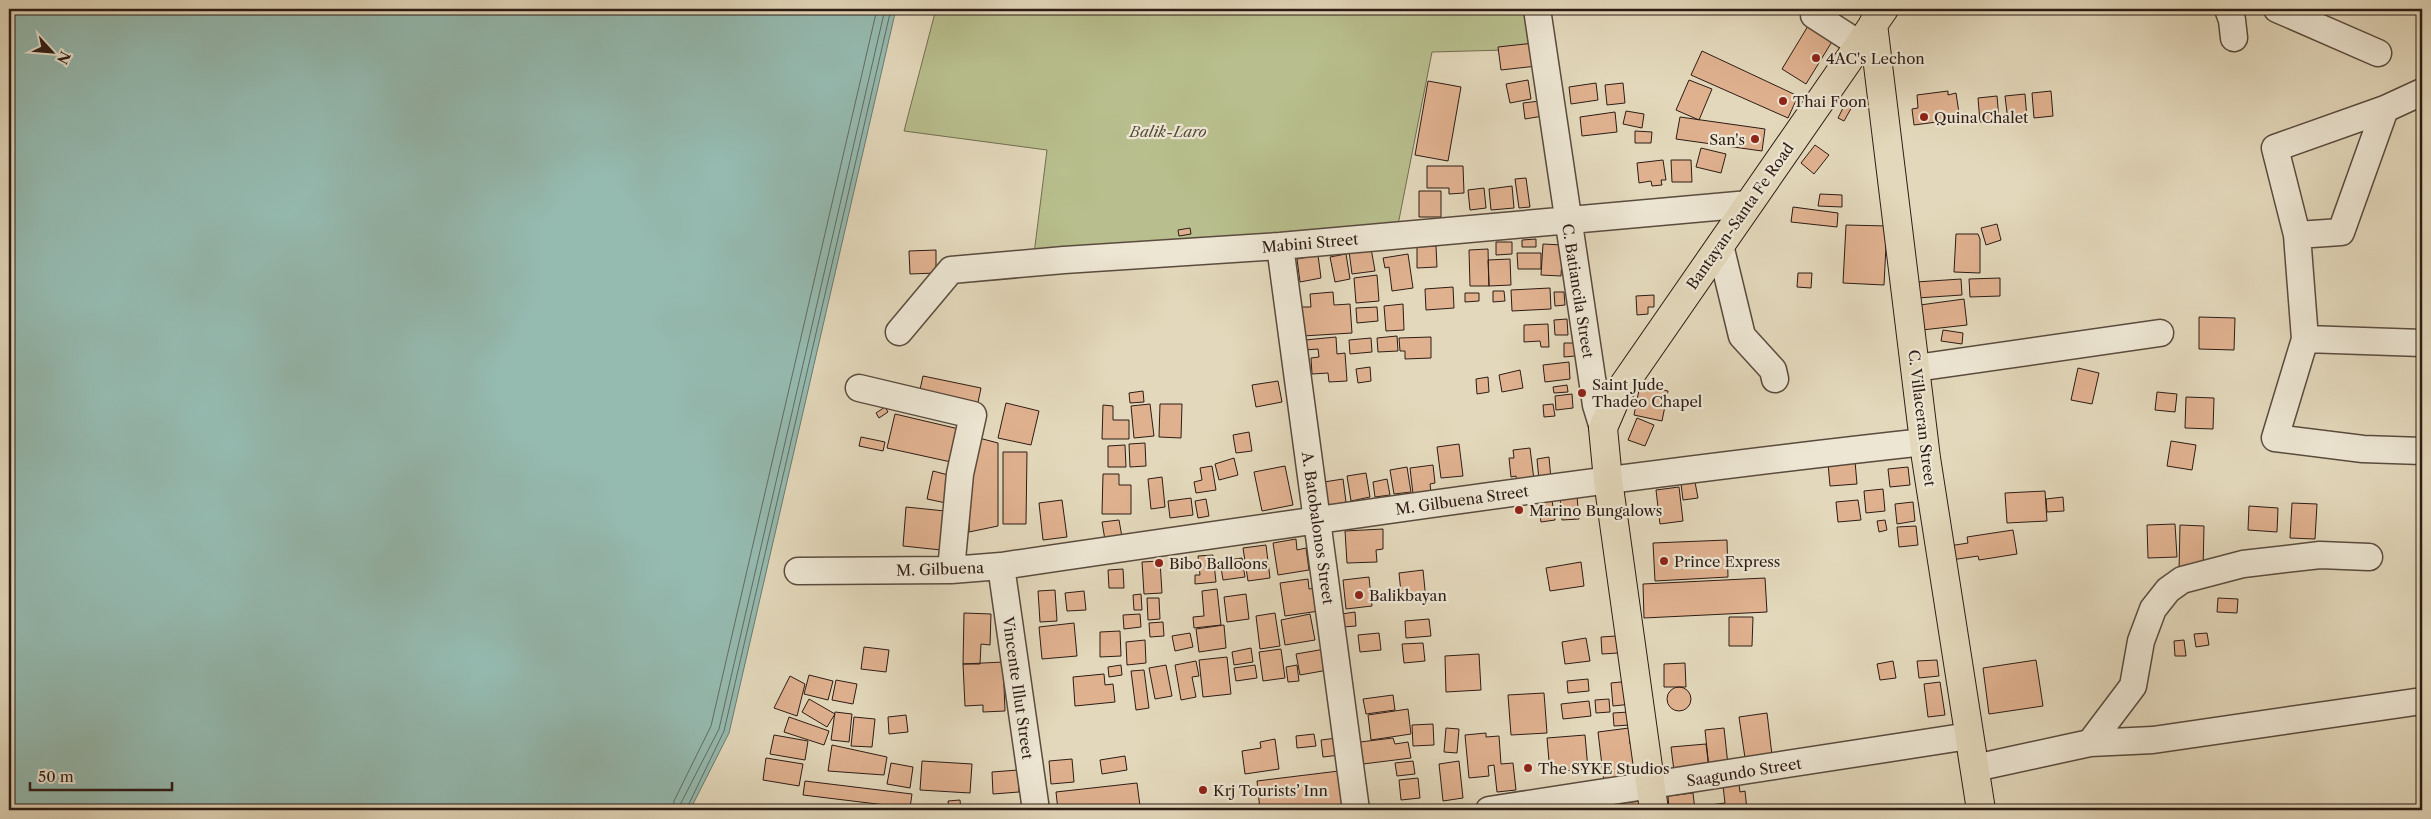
<svg xmlns="http://www.w3.org/2000/svg" width="2431" height="819" viewBox="0 0 2431 819" font-family="'Libre Caslon Text',serif">
<rect width="100%" height="100%" fill="#e3d8bb"/>
<filter id="stains"><feTurbulence type="fractalNoise" baseFrequency=".004" numOctaves="4"/><feColorMatrix values="0 0 0 0 .2 0 0 0 0 .09 0 0 0 0 .02 0 0 0 .5 -.17"/></filter>
<radialGradient id="worn" r=".72"><stop offset=".6" stop-color="#630" stop-opacity="0"/><stop offset="1" stop-color="#630" stop-opacity=".3"/></radialGradient>
<path fill="#b8be8d" stroke="#726d51" d="M936 9H1537L1543 49 1432 52 1396 235 1033 262 1047 150 904 131Z"/>
<path fill="#95bab0" stroke="#6b7b72" d="M9 9H896L729 733 690 810H9Z"/>
<g fill="none" stroke-linecap="round" stroke-linejoin="round">
<path stroke="#616b62" stroke-width="1" d="M673 810 674 801 711 726 877 9
M680 810 681 803 719 729 885 9
M686 810 724 731 891 9"/>
</g>
<path fill="#e0b18f" stroke="#2d1c15" d="M1486 9H1517L1518 11 1487 13Z
M1808 26 1833 40 1806 84 1782 69Z
M1534 43 1537 66 1501 70 1498 47Z
M1702 51 1798 96 1788 118 1691 75Z
M1528 80 1531 99 1510 103 1506 84Z
M1689 80 1712 89 1699 120 1676 110Z
M1428 81 1461 87 1448 161 1415 155Z
M1596 83 1598 100 1571 104 1569 87Z
M1623 83 1625 103 1607 105 1605 85Z
M1948 91V95L1956 93 1959 113 1951 114 1952 120 1914 125 1912 109 1918 108 1917 95Z
M2051 91 2053 116 2034 118 2032 93Z
M2025 94 2027 119 2008 121 2005 96Z
M1997 96 1999 120 1980 122 1978 98Z
M1540 101 1543 116 1525 119 1523 103Z
M1846 102 1853 105 1844 121 1838 118Z
M1626 111 1644 114 1642 128 1623 124Z
M1615 112 1617 132 1582 136 1580 117Z
M1680 117 1765 129 1762 151 1676 139Z
M1635 131 1652 132 1651 143H1635Z
M1815 145 1829 155 1814 174 1801 163Z
M1701 148 1726 154 1721 173 1696 167Z
M1663 160 1666 180H1661L1662 185 1652 186 1651 181 1639 183 1637 163Z
M1671 160H1691L1692 182H1672Z
M1427 166H1463L1464 193 1449 194V188H1427Z
M1526 178 1530 207 1519 208 1515 179Z
M1512 186 1514 208 1491 210 1489 189Z
M1484 188 1486 208 1470 210 1468 190Z
M1419 191H1441V217H1419Z
M1820 194 1842 195V207L1818 206Z
M1793 207 1838 213 1837 227 1791 222Z
M1997 224 2001 240 1986 245 1981 228Z
M1846 225 1887 226 1884 285 1843 283Z
M1190 228 1191 234 1179 236 1178 230Z
M1956 234H1978L1980 239V273L1954 272Z
M1536 239V247H1522V240Z
M1496 242H1512V254L1496 255Z
M1543 244 1563 245 1561 276 1541 275Z
M1436 246 1437 267 1417 268V247Z
M1371 248 1375 271 1352 274 1349 251Z
M1488 249 1489 286H1470L1469 250Z
M936 250V273L910 274 909 251Z
M1517 253H1541V269H1518Z
M1346 254 1350 279 1335 282 1330 257Z
M1408 254 1413 288 1392 291 1389 267 1385 268 1383 258Z
M1318 255 1321 278 1300 282 1297 259Z
M1510 259 1511 285 1489 286 1488 260Z
M1798 273H1812L1811 288 1797 287Z
M1377 275 1379 301 1356 303 1354 278Z
M2000 278V296L1970 297 1969 279Z
M1961 279 1962 295 1917 298 1916 282Z
M1453 287 1454 308 1426 310 1425 289Z
M1550 288 1551 309 1512 311 1511 290Z
M1493 291H1504L1505 301 1493 302Z
M1333 292 1334 305 1350 304 1352 333 1303 336 1301 307H1311L1310 294Z
M1554 292H1564L1565 305 1555 306Z
M1465 293H1479V301L1465 302Z
M1654 295V307H1648V314L1637 315 1636 296Z
M1964 299 1967 325 1922 330 1920 305Z
M1403 304 1404 330 1386 331 1384 306Z
M1377 307 1378 321 1357 323 1356 308Z
M2199 317 2235 318 2234 350 2199 349Z
M1567 319 1568 335H1555L1554 320Z
M1548 324 1549 347H1541L1540 341 1524 342V325Z
M1943 330 1963 333 1962 344 1941 341Z
M1397 336 1398 351 1378 352 1377 338Z
M1336 337 1337 354 1345 353 1347 381 1329 382 1328 373 1312 374 1311 358 1319 357 1318 349 1305 350V340Z
M1431 337V358L1405 359V351H1400L1399 338Z
M1371 338 1372 352 1350 354 1349 340Z
M1564 343H1574L1575 356 1564 357Z
M1569 362 1570 379 1545 382 1543 365Z
M1370 367 1371 381 1358 383 1356 369Z
M2078 368 2099 373 2092 404 2071 400Z
M1520 370 1523 388 1502 392 1499 375Z
M923 376 981 388 977 407 919 394Z
M1488 377 1489 392 1477 394 1476 379Z
M1278 381 1282 402 1256 407 1252 385Z
M1567 385 1568 392 1554 393 1553 387Z
M1640 385 1668 391 1662 421 1634 415Z
M1143 391 1144 402 1130 403 1129 393Z
M2157 392 2177 394 2175 412 2155 410Z
M1572 394 1573 408 1556 410 1555 396Z
M2186 397 2214 398 2213 429 2185 428Z
M1006 403 1039 411 1031 445 998 438Z
M1150 404 1154 436 1134 438 1131 406Z
M1160 404H1182L1181 438 1159 437Z
M1553 404 1555 416 1544 417 1543 405Z
M1103 405 1113 406V420H1129V439H1102Z
M885 407 888 412 879 418 876 413Z
M895 414 959 429 951 462 887 448Z
M1637 418 1654 425 1645 446 1628 440Z
M1249 432 1252 451 1236 453 1233 435Z
M861 437 885 442 883 451 859 446Z
M979 438 998 443V526L969 532 970 483Z
M2171 441 2196 445 2192 470 2167 466Z
M1145 443 1146 466 1130 467 1129 444Z
M1459 444 1463 476 1441 478 1437 447Z
M1125 445 1126 467H1108V446Z
M1530 448 1534 480 1517 482 1516 476 1511 477 1509 458H1514L1513 450Z
M1003 452H1027L1026 524H1003Z
M1549 457 1551 479 1539 480 1537 459Z
M1234 458 1238 475 1219 480 1215 464Z
M1855 461 1857 484 1830 486 1828 463Z
M1433 465 1435 483 1430 484 1431 492 1413 494 1410 468Z
M1212 466 1216 490 1196 493 1194 482 1202 480 1200 468Z
M1285 466 1293 505 1262 511 1254 472Z
M1407 467 1411 492 1394 494 1390 470Z
M1908 467 1910 485 1890 487 1888 469Z
M933 471 952 476 946 503 927 499Z
M1366 473 1370 497 1351 501 1347 476Z
M1103 474H1119V485H1131V514H1102Z
M1162 477 1165 507 1151 509 1148 479Z
M1343 479 1346 502 1328 506 1324 482Z
M1387 479 1390 495 1375 497 1373 482Z
M1695 482 1698 498 1683 500 1681 484Z
M1679 487 1683 521 1660 524 1656 490Z
M1883 489 1885 511 1866 513 1864 491Z
M2045 491 2047 521 2007 523 2005 493Z
M1577 496 1579 519 1562 520 1560 497Z
M2063 497 2064 511 2047 512 2046 499Z
M1191 498 1193 515 1170 518 1168 501Z
M1206 499 1209 516 1198 518 1195 501Z
M1062 500 1067 537 1043 540 1039 503Z
M1552 500 1555 520 1541 522 1538 502Z
M1858 500 1861 520 1838 522 1836 502Z
M1913 502 1915 521 1897 524 1895 504Z
M2292 503 2317 504 2315 539 2290 538Z
M2249 506 2278 508 2277 532 2248 530Z
M906 507 945 511 941 550 903 546Z
M1119 520 1122 537 1105 540 1102 522Z
M1885 520 1887 530 1879 532 1877 521Z
M2175 524 2177 557 2148 558 2147 525Z
M2180 525 2204 526 2203 572 2179 571Z
M1916 526 1918 545 1899 547 1897 527Z
M1383 529V549L1376 550 1377 562 1347 563 1345 531Z
M2013 530 2017 554 1979 560 1978 556 1951 560 1949 546 1968 543 1967 537Z
M1296 539 1297 550 1306 548 1309 570 1278 575 1273 543Z
M1727 540 1728 577 1655 581 1653 543Z
M1266 545 1270 578 1248 581 1243 548Z
M1213 555 1216 582 1195 584V575H1200L1198 556Z
M1242 558 1245 577 1223 580 1220 561Z
M1160 561 1162 593 1144 594 1142 562Z
M1581 562 1584 586 1550 591 1546 568Z
M1123 569 1124 588H1109L1108 570Z
M1423 570 1426 600 1402 602 1399 573Z
M1369 577 1372 606 1346 609 1343 580Z
M1765 578 1767 612 1644 618 1643 584Z
M1308 579 1309 589 1315 588 1319 611 1285 616 1280 583Z
M1217 589 1221 625 1194 628 1193 617 1204 616 1202 591Z
M1055 590 1057 621 1040 622 1038 591Z
M1084 591 1086 610 1067 611 1065 593Z
M1141 594 1142 610H1134L1133 595Z
M1246 594 1249 619 1227 622 1224 597Z
M1147 598H1159L1160 619 1148 620Z
M2218 598 2238 599 2237 613 2217 612Z
M1355 612 1356 626 1343 627 1342 614Z
M964 613 991 614 990 645 981 644 980 664H963Z
M1275 613 1280 646 1260 649 1256 616Z
M1140 614 1141 627 1124 629 1123 615Z
M1310 614 1315 640 1285 645 1281 620Z
M1729 617H1753L1752 646H1729Z
M1429 619 1431 636 1406 638 1405 621Z
M1163 622 1164 636 1150 637 1149 623Z
M1074 623 1077 656 1042 659 1039 627Z
M1224 625 1226 648 1199 652 1196 629Z
M1120 631 1121 656 1100 657V632Z
M1190 633 1193 647 1175 651 1172 636Z
M1379 633 1381 650 1360 652 1358 635Z
M2207 633 2209 645 2196 647 2194 634Z
M1616 636 1618 653 1602 654 1601 637Z
M1586 638 1590 661 1565 664 1562 642Z
M1145 640 1146 663 1127 665 1126 642Z
M2184 640 2186 656H2175L2174 641Z
M1423 643 1425 661 1404 663 1402 644Z
M864 647 889 650 886 672 861 669Z
M1251 648 1253 662 1234 665 1232 652Z
M1281 649 1285 678 1263 681 1259 652Z
M1325 649 1328 670 1300 675 1296 654Z
M1479 654 1481 690 1446 692 1445 656Z
M1227 657 1231 694 1203 697 1199 660Z
M1937 660 1939 676 1919 678 1917 661Z
M2036 660 2043 706 1989 714 1983 668Z
M1196 661 1199 676 1192 677 1196 697 1181 700 1175 665Z
M1893 661 1896 678 1880 680 1877 664Z
M1003 662 1005 711 983 712V705L965 706 963 664Z
M1685 663 1686 687H1664V664Z
M1121 665 1122 675 1109 677 1108 667Z
M1166 665 1172 696 1155 699 1149 668Z
M1255 665 1257 678 1236 681 1234 668Z
M1297 665 1299 681 1288 682 1286 667Z
M1144 670 1149 708 1136 710 1131 671Z
M1104 674 1105 685 1113 684 1115 702 1075 706 1073 677Z
M809 675 833 681 828 700 804 694Z
M790 676 805 684 797 716 774 708Z
M1588 679 1589 691 1568 693 1567 681Z
M836 680 857 684 853 704 832 700Z
M1630 681 1632 704 1613 706 1611 683Z
M1940 682 1945 715 1928 717 1924 684Z
M1667 699a12 12 0 1 1 24 0a12 12 0 1 1-24 0Z
M1544 693 1547 733 1511 735 1508 695Z
M1393 695 1395 710 1366 714 1363 699Z
M809 699 835 714 827 727 802 712Z
M1609 699 1610 712 1596 713 1595 700Z
M1589 701 1591 716 1563 719 1561 704Z
M1408 709 1411 734 1371 740 1368 715Z
M835 712 852 714 849 742 831 740Z
M1629 712 1630 725 1614 726 1613 713Z
M1767 713 1772 755 1745 758 1739 717Z
M906 715 908 732 889 734 888 717Z
M789 717 829 731 824 745 784 732Z
M854 717 875 719 872 747 851 746Z
M1433 724 1434 745 1413 746 1412 725Z
M1446 728 1459 729 1457 753 1444 752Z
M1629 728 1630 744 1641 743 1645 777 1604 782 1598 732Z
M1724 728 1728 765 1709 768 1705 730Z
M1486 733V737L1499 736 1501 764 1513 763 1516 790 1497 792 1494 765 1488 766 1489 776 1469 778 1465 735Z
M1314 734 1316 746 1297 748 1296 736Z
M774 735 808 741 805 760 770 754Z
M1585 735 1588 769 1550 772 1547 738Z
M1337 738 1340 755 1323 757 1321 740Z
M1393 738 1395 744 1408 742 1411 758 1363 764 1360 742Z
M1275 739 1279 769 1245 774 1242 751 1261 748 1260 742Z
M1706 744 1709 768 1674 771 1671 747Z
M832 745 887 757 884 775 828 771Z
M1125 756 1127 770 1102 774 1100 760Z
M766 758 803 764 799 786 763 780Z
M1072 759 1074 782 1051 784 1049 761Z
M922 761 972 764 970 793 920 790Z
M1413 761 1415 774 1397 776 1395 763Z
M1459 761 1463 798 1443 801 1439 764Z
M891 763 913 767 910 788 887 784Z
M1018 770 1019 792 993 794 992 772Z
M1347 770 1351 810H1260L1257 781Z
M1418 778 1420 798 1401 800 1399 780Z
M805 781 912 794 910 808 803 795Z
M1137 783 1140 806 1102 810H1058L1056 792Z
M1739 784 1740 792 1745 791 1747 810H1703V806L1725 803 1723 786Z
M1693 793 1695 810H1669L1668 796Z
M960 800 961 810H949L948 801Z
M1642 801 1643 810H1623L1622 803Z
M848 806 893 810H848Z
M1136 806 1137 810H1102Z"/>
<g fill="none" stroke-linecap="round" stroke-linejoin="round">
<g stroke="#5a4b3e" stroke-width="29">
<path id="minor" d="M1537 9 1596 405 1603 428
M1814 9V15L1859 44
M2228 9 2232 20 2234 38
M2277 9 2378 53
M2422 92 2385 109 2275 148 2297 235 2305 339 2275 438 2363 449 2422 451
M2297 235 2341 232 2385 109
M1720 245 1742 336 1773 370 1775 379
M1280 246 1356 810
M899 332 951 270 1064 260 1280 246 1749 204
M2305 339 2422 343
M1916 368 2160 333
M859 388 973 415 960 474 951 570
M1001 566 1036 810
M798 571 951 570 1001 566C1308 521 1615 476 1924 442
M2090 743 2133 686 2141 641 2153 609 2168 590 2182 580 2243 564 2320 555 2369 557
M1975 768 2090 743 2153 740 2422 701
M1489 810 1969 736"/>
</g>
<g stroke="#2d1c15" stroke-width="30">
<path id="major" d="M1873 24 1926 458 1981 810
M1654 810 1608 480 1603 428 1618 393 1884 9"/>
</g>
<use href="#minor" stroke="#ede6d3" stroke-width="26"/>
<use href="#major" stroke="#e3d8bb" stroke-width="28"/>
</g>
<g fill="#8f2418" stroke="#ede6d3" stroke-width="2">
<circle cx="1816" cy="58" r="5"/>
<circle cx="1783" cy="101" r="5"/>
<circle cx="1924" cy="117" r="5"/>
<circle cx="1755" cy="139" r="5"/>
<circle cx="1582" cy="393" r="5"/>
<circle cx="1519" cy="510" r="5"/>
<circle cx="1664" cy="561" r="5"/>
<circle cx="1159" cy="563" r="5"/>
<circle cx="1359" cy="595" r="5"/>
<circle cx="1528" cy="768" r="5"/>
<circle cx="1203" cy="790" r="5"/>
</g>
<g text-anchor="middle" dominant-baseline="central" stroke-width="4.5" stroke-linejoin="round" paint-order="stroke">
<g font-size="15" fill="#2d1c15" stroke="#ede6d3" text-anchor="start">
<text x="1826" y="58">4AC's Lechon</text>
<text x="1793" y="101">Thai Foon</text>
<text x="1934" y="117">Quina Chalet</text>
<text x="1745" y="139" text-anchor="end">San's</text>
<text x="1592" y="384">Saint Jude<tspan x="1592" dy="17">Thadeo Chapel</tspan></text>
<text x="1529" y="510">Marino Bungalows</text>
<text x="1674" y="561">Prince Express</text>
<text x="1169" y="563">Bibo Balloons</text>
<text x="1369" y="595">Balikbayan</text>
<text x="1538" y="768">The SYKE Studios</text>
<text x="1213" y="790">Krj Tourists’ Inn</text>
</g>
<g font-size="15" font-style="italic" fill="#574d39" stroke="#ede6d3">
<text x="1168" y="131">Balik-Laro</text>
</g>
<g font-size="15" fill="#2d1c15" stroke="#ede6d3">
<text transform="translate(1740 216) rotate(-55)">Bantayan-Santa Fe Road</text>
<text transform="translate(1310 243) rotate(-5)">Mabini Street</text>
<text transform="translate(1578 291) rotate(81)">C. Batiancila Street</text>
<text transform="translate(1922 418) rotate(83)">C. Villaceran Street</text>
<text transform="translate(1462 500) rotate(-8)">M. Gilbuena Street</text>
<text transform="translate(1318 528) rotate(82)">A. Batobalonos Street</text>
<text transform="translate(940 569) rotate(-2)">M. Gilbuena</text>
<text transform="translate(1018 688) rotate(82)">Vincente Illut Street</text>
<text transform="translate(1744 772) rotate(-9)">Saagundo Street</text>
</g>
</g>
<rect width="2431" height="819" fill="none" stroke="#e3d8bb" stroke-width="30"/>
<rect x="10" y="10" width="2411" height="799" fill="none" stroke="#2d1c15" stroke-width="2.5"/>
<rect x="15" y="15" width="2401" height="789" fill="none" stroke="#2d1c15"/>
<g transform="translate(52 52) rotate(116)" stroke="#ede6d3" stroke-width="4" paint-order="stroke">
<path d="M0-4L9 19L0 12L-9 19Z" fill="#2d1c15"/>
<text y="-8" font-size="14" font-weight="bold" text-anchor="middle" fill="#2d1c15">N</text>
</g>
<path d="M30 782v8h142v-8" fill="none" stroke="#2d1c15" stroke-width="2.5"/>
<text x="38" y="782" font-size="15" fill="#2d1c15" stroke="#ede6d3" stroke-width="4" paint-order="stroke">50 m</text>
<rect width="100%" height="100%" filter="url(#stains)"/>
<rect width="100%" height="100%" fill="url(#worn)"/>
</svg>
